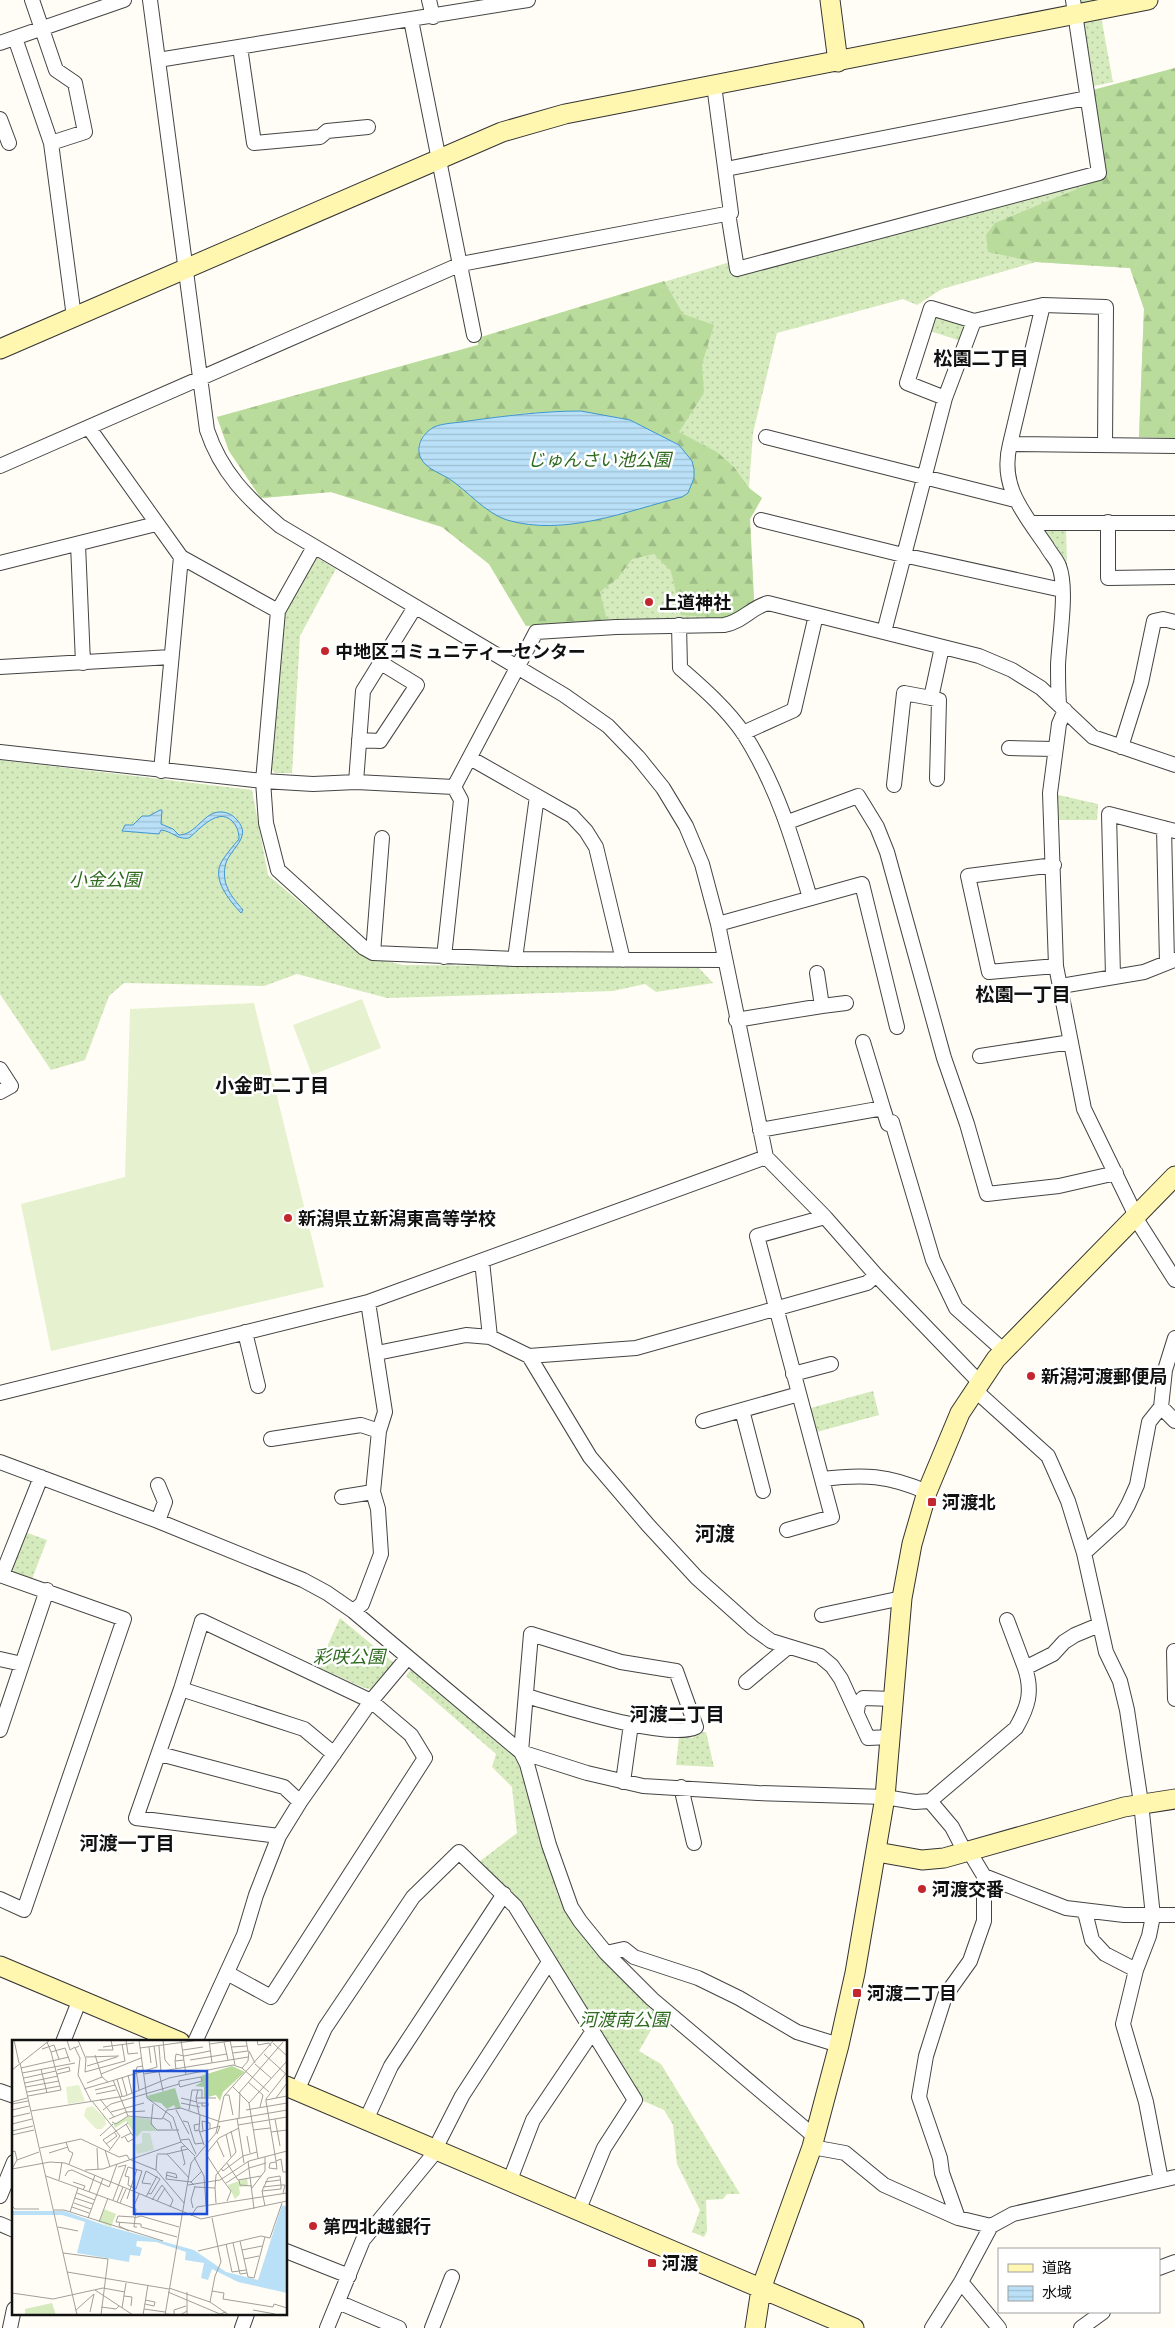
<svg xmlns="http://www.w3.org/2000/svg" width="1175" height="2328" viewBox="0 0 1175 2328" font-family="'Source Serif 4','Noto Sans JP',serif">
<defs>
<pattern id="grass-dots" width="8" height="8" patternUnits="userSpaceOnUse" patternTransform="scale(1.25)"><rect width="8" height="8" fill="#d5ebbd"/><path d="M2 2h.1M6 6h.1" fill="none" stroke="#b6c8a1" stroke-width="1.8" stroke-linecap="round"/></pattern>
<pattern id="forest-firs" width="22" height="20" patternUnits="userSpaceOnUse" patternTransform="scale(1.25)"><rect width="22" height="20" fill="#b9dc9c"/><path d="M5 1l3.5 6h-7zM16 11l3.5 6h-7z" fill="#9ebc85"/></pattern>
<pattern id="water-rules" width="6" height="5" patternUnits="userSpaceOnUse" patternTransform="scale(1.25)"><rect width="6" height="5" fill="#b9e0f7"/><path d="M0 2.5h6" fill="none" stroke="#9ebfd3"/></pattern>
</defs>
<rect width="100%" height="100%" fill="#fffdf5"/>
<path fill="url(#grass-dots)" d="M1079 0H1098L1113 82 1094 86Z
M1175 68V438L1139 437 1144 309 1130 268 1036 262 942 289 917 305 903 299 777 333 753 433 749 488 762 498 750 519 754 601 726 620 676 618 526 626 489 564 442 527 331 492 261 498 229 451 217 417 478 345V338L730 262 733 276 1101 180 1106 176 1093 90Z
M941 314 963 322 965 329 961 341 930 331 934 319Z
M1066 528 1067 566H1063L1042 535 1046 529Z
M316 557 336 569 300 636 292 773H275L270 767 284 614Z
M0 760 252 790 268 875 362 955 403 965 699 968 713 983 656 992 645 984 613 991 387 998 297 974 264 986 124 983 109 996 85 1060 51 1070 0 994Z
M1050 793 1098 804 1097 820H1052Z
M873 1391 879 1415 813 1433 807 1409Z
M25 1532 47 1540 32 1579 14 1573 12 1566Z
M340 1618 394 1663 371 1689 364 1688 318 1667Z
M411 1669 517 1758 526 1782 558 1896C578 1941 625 1980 660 2014L639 2051 661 2064 740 2194H727L723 2199 706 2200 707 2231 704 2237 692 2232 700 2210 677 2164 673 2125 664 2110 641 2100 506 1890 479 1862 517 1833 512 1787 492 1767 496 1754 406 1676Z
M706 1732 714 1767 676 1765 679 1737 693 1738V1733Z"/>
<path fill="url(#forest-firs)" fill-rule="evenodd" d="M1175 68V438L1139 437 1144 309 1130 268 1036 262 988 252 986 235 995 223 1106 177 1093 90Z
M664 281 683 314 714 325 702 364 704 393 679 432 717 452 734 467 749 488 762 498 750 519 754 601 739 614 725 618 681 615 671 571 654 554 632 559 618 578 600 592 607 620 526 626 489 564 442 527 331 492 261 498 229 451 217 417 478 345V338ZM565 411 630 420 679 445 641 507 581 523H529L493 513 419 454 418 446 423 435 436 427 522 413Z"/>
<path fill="#e6f2cf" d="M362 999 381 1048 312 1075 293 1025Z
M254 1003 324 1287 51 1351 21 1204 125 1177 130 1009Z"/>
<path fill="url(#water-rules)" stroke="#3f96cf" d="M581 411 630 420 679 445 692 461 694 469V478L688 493 682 497C627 511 564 537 507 520 485 513 467 490 448 478 441 474 431 470 425 464 413 451 420 435 434 427 443 423 457 423 468 421 505 416 542 411 581 411Z
M160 810H162L161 824 173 829 179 835C196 835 204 811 221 812 227 812 233 815 237 820 254 838 227 850 225 867 222 886 232 897 243 910L241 913C229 900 211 879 222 861 227 853 233 846 239 839 239 832 237 826 232 821 218 807 200 829 189 838 177 840 172 831 161 830L159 834 122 831 125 825H133L142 816H149Z"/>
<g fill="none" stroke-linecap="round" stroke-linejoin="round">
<g stroke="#444" stroke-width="16">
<path id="street" d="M32 0 56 70 75 83 85 132 51 143 74 317
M150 0 207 430C221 472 247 498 280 526L564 695 608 726 638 757 663 788 686 826 702 864 718 924 766 1157 825 1217 876 1275 980 1383
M429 0 433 17
M411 20 474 335
M15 38 51 143
M0 43 124 0
M240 47 254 143 320 137 327 131 368 127
M158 60 528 0
M0 119 9 143
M726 169 1087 98
M728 213 737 269 1099 173 1073 0
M1043 305 1010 444 1175 446
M945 398 974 321
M89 428 181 557 278 611
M766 437 1015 500
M1010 444C999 487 1024 513 1047 547 1050 553 1057 560 1059 566 1068 589 1059 640 1058 665 1058 678 1058 691 1059 703
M0 466 461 264 731 213 714 85
M761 520 903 555 1062 590
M1108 522V578L1175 577
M1031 523H1175
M78 544 83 663
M314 547 278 611 263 781 266 823 278 870 364 948 373 953 515 959 724 960
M0 563 156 524
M679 625 680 668C703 688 727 709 744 734 777 786 793 840 810 898
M884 632 945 398 907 383 931 308 974 321 1043 305 1106 307 1105 445
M0 667 171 657
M1065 710 1059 724 1050 793 1056 966 1084 1109 1136 1216
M743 733 794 710 816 615
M359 740 380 741 417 685 381 663
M1121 747 1141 683 1154 621 1163 619 1175 622
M1009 748 1055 749
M0 752 263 781 313 784 356 782 454 787 536 632 616 627 724 625C742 622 752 607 768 603L979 656 1012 670 1041 688 1093 737 1175 765
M470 758 572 816 586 831 596 847 623 960
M161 771 181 557
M937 779 939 700 931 698 942 647
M356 782 363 691 415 607
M894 785 904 693 931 698
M788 822 858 796 877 827 887 852 944 1058 967 1124 987 1194 1059 1186 1116 1173
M1164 828 1167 963
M1054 865 968 876 989 972 1056 966
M718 924 862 884 897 1027
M373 953 382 838
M444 957 461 800 454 787
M515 959 537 796
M1113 976 1109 814 1175 831
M1061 986 1144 972 1174 960
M822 1006 846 1003
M736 1020 822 1006 817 973
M863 1042 883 1108
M980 1056 1071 1042
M0 1069 11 1086 0 1092
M760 1130 883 1108 888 1124 892 1122 933 1260 956 1308 1003 1350
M1135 1217 1175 1280
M482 1261 490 1337
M245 1332 258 1386
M1175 1338 1165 1370 1161 1407 1175 1421
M377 1353 466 1335 490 1337 529 1356 590 1457 648 1525 697 1578 753 1628 771 1641 820 1656 832 1666 841 1679 868 1738 891 1737
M529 1356 636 1348 867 1283 876 1275
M793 1374 831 1364
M976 1391 1048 1456 1068 1501 1084 1553 1106 1652 1120 1681 1127 1710 1141 1803 1153 1916 1149 1936 1136 1970 1123 2024 1146 2102 1161 2180
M0 1393 368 1302 766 1157
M742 1410 763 1491
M703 1421 799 1394
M271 1439 361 1425 379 1431
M0 1462 158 1521 303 1580 327 1593 353 1611 521 1752 527 1764 549 1845 571 1907 580 1921 606 1953 652 1999 815 2137
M822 1479C864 1474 888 1475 927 1492
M158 1485 165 1502 158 1521
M342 1497 373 1492
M787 1530 832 1517 757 1236 825 1217
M1084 1553 1119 1521 1128 1505 1137 1485 1149 1422 1161 1407
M0 1575 124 1619 24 1910 0 1899
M2 1575 41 1477
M353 1611 362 1604 381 1554 378 1509 373 1492 379 1431 385 1412 368 1302
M822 1615 902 1598
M1007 1620 1025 1668
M1174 1651 1175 1699
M0 1659 22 1664
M746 1682 788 1647
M181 1689 304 1729 334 1754
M526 1696C559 1705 668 1741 696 1727L676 1671 621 1662 531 1634 521 1752 587 1773 643 1786 758 1793 885 1797 915 1802 930 1801 952 1827 965 1852
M857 1712 858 1704 863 1698 894 1699
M0 1730 47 1590
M160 1754 284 1787 300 1802
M623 1782 631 1724
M681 1787 694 1843
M930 1801 1016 1728C1028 1707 1033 1692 1025 1668L1053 1654 1064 1642 1075 1635 1099 1625
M984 1876 1066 1908 1124 1915H1175
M1085 1912 1092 1940 1105 1954 1136 1970
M606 1953 624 1949 634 1957 698 1978 739 1998 797 2032 839 2045
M227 1973 271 1997 425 1758 411 1735 371 1701 202 1621 181 1689 136 1818 279 1836
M63 2042 80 1999
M195 2042 244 1935 256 1895 279 1836 300 1802 371 1701 408 1657
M0 2091 14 2096
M297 2091 325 2028 413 1897 459 1852 515 1906 635 2100 604 2148 579 2209
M366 2120 391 2066 504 1894
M812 2147 845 2153 884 2185 958 2218 991 2226
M435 2149 462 2096 549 1962
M510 2180 533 2120 593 2031
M0 2196 14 2162
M958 2218 942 2173 940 2158 919 2097 926 2056 945 1996 970 1961 984 1921V1876L969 1851
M0 2224 14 2230
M286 2251 349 2276
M1159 2268 1175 2262
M961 2282 999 2328
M338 2302 399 2328
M10 2328 14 2309
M242 2328 247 2314
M327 2328 363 2240 437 2150
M432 2328 452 2277
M932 2328 961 2282 991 2226 1013 2214 1175 2177
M1081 2328 1103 2312"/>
</g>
<g stroke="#333" stroke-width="21">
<path id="secondary" d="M830 0 838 62
M0 349 502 132 565 114 1148 0
M877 1852 922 1860 944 1858 1124 1807 1175 1799
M0 1966 180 2042
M286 2086 854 2328
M755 2328 761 2289 812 2147 839 2045 855 1973 885 1797 902 1598 912 1544 927 1492 960 1413 996 1359 1175 1176"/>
</g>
<use href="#street" stroke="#fff" stroke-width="14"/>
<use href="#secondary" stroke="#fff6b0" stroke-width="19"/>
</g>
<g fill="#c4262e" stroke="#fff" stroke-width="2">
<circle cx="649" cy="602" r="5"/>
<circle cx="325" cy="651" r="5"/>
<circle cx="288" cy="1218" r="5"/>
<circle cx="1031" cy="1376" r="5"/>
<rect x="927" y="1497" width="10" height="10" rx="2.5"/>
<circle cx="922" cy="1889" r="5"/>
<rect x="852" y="1988" width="10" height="10" rx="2.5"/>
<circle cx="313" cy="2226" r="5"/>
<rect x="647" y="2258" width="10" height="10" rx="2.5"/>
</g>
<g text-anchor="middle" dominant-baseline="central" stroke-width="5" stroke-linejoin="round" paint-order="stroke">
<g font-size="18" font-style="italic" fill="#2f6b1f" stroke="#fff">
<text x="599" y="459">じゅんさい池公園</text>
<text x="105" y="879">小金公園</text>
<text x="349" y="1656">彩咲公園</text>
<text x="624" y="2019">河渡南公園</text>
</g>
<g font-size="18" font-weight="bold" fill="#111" stroke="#fff" text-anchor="start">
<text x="659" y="602">上道神社</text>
<text x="335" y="651">中地区コミュニティーセンター</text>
<text x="298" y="1218">新潟県立新潟東高等学校</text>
<text x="1041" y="1376">新潟河渡郵便局</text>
<text x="942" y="1502">河渡北</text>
<text x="932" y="1889">河渡交番</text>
<text x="867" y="1993">河渡二丁目</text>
<text x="323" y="2226">第四北越銀行</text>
<text x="662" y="2263">河渡</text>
</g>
<g font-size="19" font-weight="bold" fill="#111" stroke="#fff">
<text x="981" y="358">松園二丁目</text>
<text x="1023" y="994">松園一丁目</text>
<text x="272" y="1085">小金町二丁目</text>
<text x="677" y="1714">河渡二丁目</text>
<text x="127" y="1843">河渡一丁目</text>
</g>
<g font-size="20" font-weight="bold" fill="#111" stroke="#fff">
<text x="715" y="1534">河渡</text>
</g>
</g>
<g transform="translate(12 2040)">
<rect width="275" height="275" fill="#fffdf5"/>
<path d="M116 77 138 79 144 90 166 91H130L125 97 114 81 103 88 101 84ZM235 138 236 146 227 147 228 154 223 159 216 145ZM92 169 104 174 99 187 87 182ZM40 263 44 275H13V269Z" fill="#d5ebbd"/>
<path d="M220 26 233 32 211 52 208 61 204 55 192 58V47L183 46 190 42 189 36ZM163 48 169 68 164 69 162 65 155 69 149 63 138 61 135 56Z" fill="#b9dc9c"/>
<path d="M67 45 73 61 56 64 54 47ZM80 66 93 78 94 84 90 89H84L72 76 74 68ZM130 93H138L142 110 125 114 123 105 130 103Z" fill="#e6f2cf"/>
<path d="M270 165 275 167V253L226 242 200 229 196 240 189 238 192 223 173 220 174 212 144 202 125 201 124 206 130 208 128 216 118 215 117 222 65 213 73 182 50 175H0V171H52L95 186 182 210 214 232 246 240Z" fill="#b9e0f7"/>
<path fill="none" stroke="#a09f9a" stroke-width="1" d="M2 0 7 23M55 0 58 10 63 7M66 0 74 19 73 32 113 21 110 4M114 0 116 14 126 13M127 0 135 58 161 77 169 102 183 116M151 0 153 20 158 26M169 0 174 35M197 0 200 23M218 0 223 25M245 0 246 5 257 3 259 6M35 2 39 12 53 8 58 22M212 2 216 20M261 3 275 16M198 4 218 1M67 6 63 8 68 18 66 35 79 61M147 6 149 32M91 7 122 3M137 7 139 23M220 7 235 6M128 8 188 0M30 9 42 5 47 19M86 10H101L99 0M171 10 191 7M221 13 236 11 234 0M252 14 275 35M74 17 107 16M178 20 215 14M163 21 164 14 172 16 198 11M8 23 65 275M243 24 259 38M75 26 105 17M9 28 57 17M230 28 236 21 237 11 243 23M29 29 35 53M164 29 163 21 172 20M0 30 38 0M45 30 57 27 58 31 45 34M147 32 151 51M10 33 63 23M89 34 129 18M132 34 236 17M116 35 120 53M110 37 115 55M12 38 44 31M105 39 110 56M101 40 116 76 150 79 155 70 169 68 206 81M96 42 145 27 142 6M236 42 251 55 248 67M13 43 46 36M75 43 90 37M167 44 168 47 190 41 189 37M220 46 237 63 246 118M14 47 47 41M72 49 96 42 90 37 83 15M83 50 103 45M127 50 124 30 125 27 131 26M186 50 184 58H204M15 52 48 46M227 53 271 2M84 54 104 50M213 55H217L221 75M16 56 49 50 39 12M169 58 185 62M184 58 187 74M264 58 275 43M88 59 102 77M254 60 275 56M80 61 108 96 97 111M0 62 15 58M169 63 188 67M186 63H196V66H190V63M237 63 275 21M0 64 16 61M141 64 139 84 145 90H167M0 70 17 66M91 70 99 64 167 44V41L189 37M164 70 177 94M177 70 180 50H190V58M234 70 275 63M19 71 113 56 157 38 221 25 230 28 257 52M99 72 132 63M188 75 187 90 192 105M0 77 18 73M151 78 158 82 160 89M225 78 232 123M227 78 228 53M97 79 114 72 133 71M263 79 268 106M171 81 176 82 183 104 191 103M100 82 104 84 116 76M206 82 275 70M0 84 20 79M187 84 182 85 183 91 187 90M226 85 275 77M241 90 258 88M0 91 21 86M191 91 190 81 198 83V89M188 92 208 86 205 94M259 92 275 90M214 94 219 117M0 95 22 90M88 96 101 84M235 96 238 113M113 97 116 102 123 98 119 93M109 98 119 93 114 84M169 100 177 99 184 114M205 101 212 117M54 102 57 111 61 113 57 124M94 104 105 96 102 92M28 108 69 99 107 117 115 115 117 119M85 108 86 129M98 108 91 100 116 83M93 110 98 127M0 112 3 111 5 120 0 129M37 113 56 107M145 114H155L177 138M155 114 176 109M182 117 192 136 194 165M117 119 144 130 172 163M5 120 27 112M236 121 242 169M264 121 269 119 271 132H275M264 122 258 123 257 128 265 129 264 121 254 61V59L275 32M215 123 226 140 249 136M171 125 173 124 169 107 173 106M116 127 130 131 124 149 116 145 117 137 113 136ZM209 128 211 131 231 116 245 112M0 129 38 122 53 123 189 179 275 161M73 130 91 129 169 102M144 130 145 115M154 135 165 138 164 134 155 132 154 139 179 142 182 145M34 136 124 169 122 187H125M53 136 56 131 60 130 97 147 105 124M210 139 194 114 207 98 227 88M210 139 219 151 215 161M47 140 50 122M227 140 228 145 240 146M61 142 73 146 71 150M179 142 190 131M253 142 268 140M214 143 237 128 254 123M176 145 208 140 237 121 275 111M183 147 203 148 204 135 224 112 219 91M251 147 269 145M203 148 204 163M240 148 253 131V117M250 151 269 149V145M77 152 83 135M65 153 83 160M136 153 139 154 148 139 134 131 130 143 139 144M134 157 145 136M63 158 81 164M115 159 125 129M101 160 114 125 106 127M140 160 150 145 161 160 158 167M145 161 153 148M105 162 111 147M62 163 79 169M108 163 114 149M0 166 3 169H27M253 166 250 151 256 138 268 136 269 145H273L271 153M60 167 77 173M121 168 127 154M181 168 179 160 183 146M42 170H52L151 201M58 172 66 148M179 176 185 167 275 153M76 178 91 138M122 178 129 176 167 187M87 182 96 158M104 182 129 184V187L165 197M104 182 106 176 122 177M108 182 107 186 117 191M46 187 66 191M228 201 236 237 242 238 253 197M221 203 228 234 235 233M214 204 220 232 234 230M230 210 250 206M186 211 249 196 258 198 270 163M51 213 96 219 89 275M232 219 247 216M55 232 157 249M157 248 198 262 217 275M83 250 121 275M200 251 212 253 211 259 261 267 262 264 275 268M156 252 208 274 214 272M175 252V275M0 253 41 259 91 248 113 252M112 256 120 257 119 266M133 260 143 262 142 266 133 264M198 262 203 236 209 222 200 178M89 267 104 269 107 266M110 268 114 243M132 269 153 272M64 270 82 254M241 270 263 274M78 272 82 254M153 274 168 275 175 271M162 274V270L174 266M131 275 136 245M153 275 179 123 204 93 212 56 262 0"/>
<path fill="#1d4ed8" fill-opacity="0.15" stroke="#1d4ed8" stroke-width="2.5" d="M122 31H195V174H122Z"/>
<rect width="275" height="275" fill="none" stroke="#111" stroke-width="2.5"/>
</g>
<rect x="998" y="2248" width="162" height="65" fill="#ffffff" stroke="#a0a0a0"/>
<rect x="1008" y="2264" width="25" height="8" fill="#fff6b0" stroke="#a0a0a0"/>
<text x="1042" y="2273" font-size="15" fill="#111111">道路</text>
<rect x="1008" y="2286" width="25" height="15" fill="url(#water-rules)" stroke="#a0a0a0"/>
<text x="1042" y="2298" font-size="15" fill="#111111">水域</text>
</svg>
